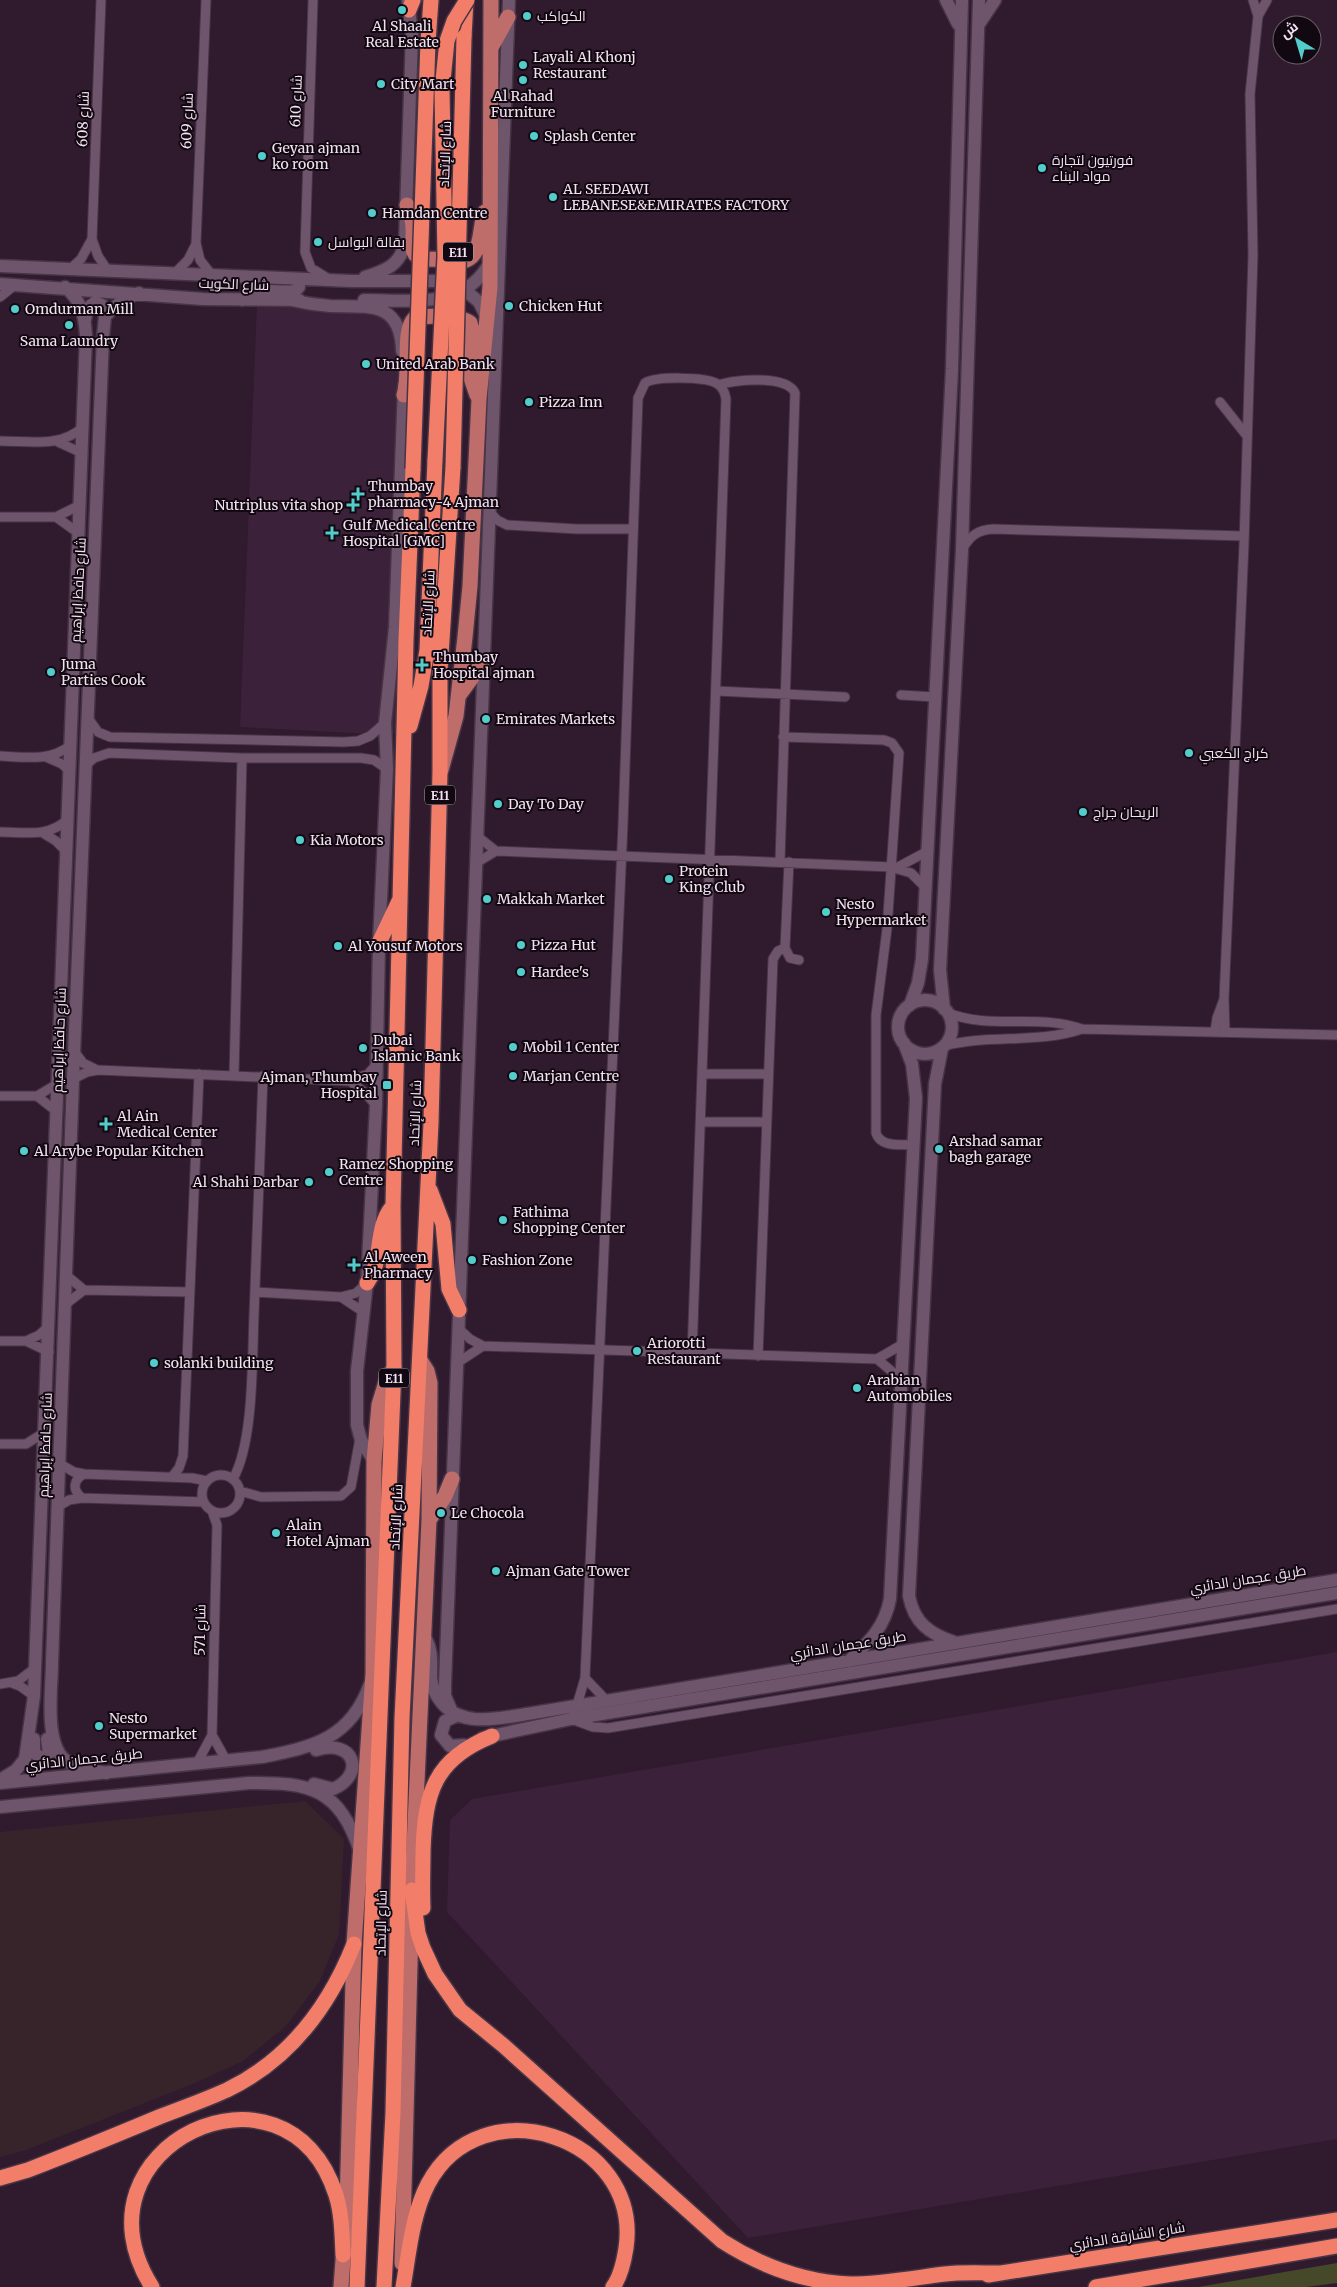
<svg xmlns="http://www.w3.org/2000/svg" width="1337" height="2287" viewBox="0 0 1337 2287" font-family="Merriweather,Cairo,serif">
<rect width="100%" height="100%" fill="#301a2e"/>
<path fill="#37242b" d="M305 1801 344 1839 339 1934 320 1981 286 2026 243 2061 195 2083 26 2150 0 2157V1832Z"/>
<path fill="#3c213a" d="M257 303 379 309 402 318 411 328 404 729 390 735 240 727Z
M1337 1652V2139L748 2238 447 1912 450 1820 472 1799Z"/>
<path fill="#45492a" d="M1337 2263V2283L1306 2287H1198Z"/>
<g fill="none" stroke-linecap="round" stroke-linejoin="round">
<g stroke="#473546" stroke-width="11">
<path id="street" d="M206 0 196 243 200 260 211 274
M313 0 305 252 311 268 329 279
M1258 16 1267 0
M92 239 98 256 108 271
M70 269 81 259 92 239 101 0
M175 273 188 260 196 244
M0 297 15 285
M719 385C735 379 787 375 795 393L780 861
M1220 402 1247 436
M0 441C29 441 61 448 83 427
M58 442 82 453
M489 511 497 520 507 525 577 529H631
M0 517H56L80 505
M56 517 77 532
M963 548C971 535 978 530 993 529L1244 536
M717 691 845 697
M901 695 935 697
M88 718 98 732 110 737 344 742 358 741 370 736 385 723
M783 737 884 740 892 743 899 753 887 929 876 1015V1133C881 1148 901 1144 913 1145
M0 756C25 757 50 762 71 745
M46 757 62 764 70 771
M86 765 94 758 109 753 242 758H361L374 760 387 769
M0 832C24 832 49 838 68 819
M43 833 56 841 66 851
M477 836 496 851
M789 862 785 948 790 958 799 960
M476 863 496 851 891 867 911 873 925 887
M898 867 926 852
M946 1012C990 1031 1038 1013 1082 1029
M1215 1031 1217 1018 1224 999
M1225 1031 1224 999 1244 544 1253 255 1250 94 1258 16 1253 0
M944 1046C989 1034 1038 1044 1082 1029L1337 1035
M74 1051 83 1063 97 1070
M702 1074H768
M234 1075 242 758
M73 1079 87 1072 98 1070 350 1081 368 1074 377 1064
M350 1081 364 1092 376 1105
M0 1096H37L57 1084
M37 1096 56 1111
M701 1122H766
M66 1275 84 1290
M255 1292 341 1297 356 1293 367 1283
M341 1297 362 1311
M66 1304 84 1290 190 1292
M458 1328 470 1339 483 1346 877 1359 903 1344
M0 1341H26L49 1352
M26 1341 39 1335 49 1326
M758 1356 773 959 778 951 785 948
M877 1359 901 1379
M457 1363 483 1346
M0 1444H26L45 1432
M60 1464 74 1472 84 1474 192 1478 207 1481
M202 1494a19 19 0 1 1 38 0a19 19 0 1 1-38 0Z
M172 1477 179 1468 183 1456 199 1074
M233 1479C254 1442 252 1359 254 1315 257 1235 260 1156 263 1076
M240 1491 261 1497 341 1496 351 1487 360 1438
M82 1498C72 1490 73 1480 84 1474
M57 1507 69 1500 82 1498 204 1502
M585 1678 606 1700
M12 1683 20 1686 34 1696
M0 1684 18 1681 35 1668
M577 1705 585 1678 623 824 638 398 645 383C656 376 704 377 716 383 722 386 725 392 726 399L692 1354
M571 1719 593 1727 608 1728 1337 1609
M212 1735 226 1760
M197 1763 212 1735 217 1525 212 1511"/>
</g>
<g stroke="#473546" stroke-width="15">
<path id="secondary" d="M946 0 958 24
M979 24 995 0
M0 266 351 281H441L465 290 479 302 487 318
M365 277C385 271 401 265 405 242L412 34 408 0
M0 284 203 299 299 300
M242 300C258 285 275 294 295 291L299 287V279
M291 300C304 303 317 305 330 306 367 307 401 300 402 351
M364 300C412 300 467 310 491 260
M85 320 87 309 95 302 102 305 105 316
M898 1027a27 27 0 1 1 54 0a27 27 0 1 1-54 0Z
M910 1005 918 983 922 959 952 369 962 0
M944 1009 940 970 962 550 979 0
M942 1048 935 1084 909 1596C914 1623 930 1634 954 1642
M374 1461 361 1440 357 1425V1371L367 1283 376 1105 379 943 387 769 385 723 395 627 404 386
M424 1636C433 1649 431 1663 431 1678 432 1687 436 1696 442 1703 463 1728 499 1718 527 1714L1337 1580
M849 1661C869 1642 885 1627 890 1599L916 1098 912 1064 904 1043
M452 1712 445 1696V1684L509 0
M458 1715 445 1721 441 1735 450 1746 464 1745
M482 1738 571 1719 1337 1593
M34 1739V1753L42 1758 49 1753 47 1739
M106 1773C94 1770 79 1768 68 1762 43 1747 52 1689 52 1663L73 1079 103 337 105 316 123 300 139 293
M0 1780 16 1770 25 1759 34 1696 86 336C85 316 81 300 65 287
M0 1783 262 1757C314 1747 351 1738 370 1684
M314 1784 333 1789C366 1775 355 1738 316 1750
M0 1807 249 1783C311 1782 339 1789 360 1851"/>
</g>
<g stroke="#473546" stroke-width="18">
<path id="primary" d="M492 46 508 17
M407 205C411 213 413 220 413 229 414 241 408 256 424 259L466 260C483 253 479 227 485 212
M404 395C411 375 402 331 414 319 424 314 462 316 470 323L472 330 470 375 477 395
M459 695 484 661
M441 770 456 716 465 637 470 586 479 399 490 287 491 0
M429 1520 445 1496 452 1479
M402 2263 412 1890 429 1520 430 1383 427 1371 420 1360
M341 2287 347 2206 354 1944 373 1674 374 1461 379 1405 386 1382 394 1368"/>
</g>
<g stroke="#473546" stroke-width="18">
<path id="highway" d="M409 10 413 0
M464 37 466 0
M428 42 431 0
M410 726 421 686 427 650 435 460
M379 943 399 901
M430 1190 443 1224 449 1289 459 1310
M367 1283C384 1260 374 1229 392 1207
M412 1890 418 1933 423 1948 435 1974 460 2010 504 2046 722 2241C761 2266 803 2282 850 2284 882 2284 913 2278 945 2274 962 2272 980 2273 998 2273
M423 1908C422 1889 423 1870 423 1851 425 1793 434 1759 492 1736
M0 2178 28 2170C72 2153 116 2135 159 2117 182 2108 205 2100 227 2090 289 2060 329 2007 354 1944
M988 2275 1337 2220
M152 2287C64 2147 287 2042 336 2195 342 2214 342 2235 343 2255
M357 2287 394 1368 393 1206 406 640 413 469
M384 2287 393 2113 402 1718 431 1123 440 772V671L453 467
M403 2287C409 2253 412 2215 428 2184 481 2084 642 2136 626 2248 624 2261 621 2276 613 2287
M1096 2287 1337 2246"/>
</g>
<use href="#street" stroke="#6f556c" stroke-width="9"/>
<use href="#secondary" stroke="#6f556c" stroke-width="12"/>
<use href="#primary" stroke="#be6d6a" stroke-width="15"/>
<use href="#highway" stroke="#f27d68" stroke-width="15"/>
<g stroke="#473546" stroke-width="18" stroke-linecap="butt">
<path id="highway-bridge" d="M435 460 445 256 442 90 447 41 454 21 467 0
M453 467 464 37
M413 469 428 42"/>
</g>
<use href="#highway-bridge" stroke="#f27d68" stroke-width="15"/>
</g>
<g fill="#53cdcb" stroke="#120811" stroke-width="2">
<circle cx="402" cy="10" r="5"/>
<circle cx="527" cy="16" r="5"/>
<circle cx="523" cy="65" r="5"/>
<circle cx="523" cy="80" r="5"/>
<circle cx="381" cy="84" r="5"/>
<circle cx="534" cy="136" r="5"/>
<circle cx="262" cy="156" r="5"/>
<circle cx="1042" cy="168" r="5"/>
<circle cx="553" cy="197" r="5"/>
<circle cx="372" cy="213" r="5"/>
<circle cx="318" cy="242" r="5"/>
<circle cx="509" cy="306" r="5"/>
<circle cx="15" cy="309" r="5"/>
<circle cx="69" cy="325" r="5"/>
<circle cx="366" cy="364" r="5"/>
<circle cx="529" cy="402" r="5"/>
<path d="M355.5 486.5h5v5h5v5h-5v5h-5v-5h-5v-5h5z"/>
<path d="M350.5 497.5h5v5h5v5h-5v5h-5v-5h-5v-5h5z"/>
<path d="M329.5 525.5h5v5h5v5h-5v5h-5v-5h-5v-5h5z"/>
<path d="M419.5 657.5h5v5h5v5h-5v5h-5v-5h-5v-5h5z"/>
<circle cx="51" cy="672" r="5"/>
<circle cx="486" cy="719" r="5"/>
<circle cx="1189" cy="753" r="5"/>
<circle cx="498" cy="804" r="5"/>
<circle cx="1083" cy="812" r="5"/>
<circle cx="300" cy="840" r="5"/>
<circle cx="669" cy="879" r="5"/>
<circle cx="487" cy="899" r="5"/>
<circle cx="826" cy="912" r="5"/>
<circle cx="521" cy="945" r="5"/>
<circle cx="338" cy="946" r="5"/>
<circle cx="521" cy="972" r="5"/>
<circle cx="513" cy="1047" r="5"/>
<circle cx="363" cy="1048" r="5"/>
<circle cx="513" cy="1076" r="5"/>
<rect x="382" y="1080" width="10" height="10" rx="2.5"/>
<path d="M103.5 1116.5h5v5h5v5h-5v5h-5v-5h-5v-5h5z"/>
<circle cx="939" cy="1149" r="5"/>
<circle cx="24" cy="1151" r="5"/>
<circle cx="329" cy="1172" r="5"/>
<circle cx="309" cy="1182" r="5"/>
<circle cx="503" cy="1220" r="5"/>
<circle cx="472" cy="1260" r="5"/>
<path d="M351.5 1257.5h5v5h5v5h-5v5h-5v-5h-5v-5h5z"/>
<circle cx="637" cy="1351" r="5"/>
<circle cx="154" cy="1363" r="5"/>
<circle cx="857" cy="1388" r="5"/>
<circle cx="441" cy="1513" r="5"/>
<circle cx="276" cy="1533" r="5"/>
<circle cx="496" cy="1571" r="5"/>
<circle cx="99" cy="1726" r="5"/>
</g>
<g text-anchor="middle" dominant-baseline="central" stroke-width="4" stroke-linejoin="round" paint-order="stroke">
<g fill="#120811" stroke="#afa1ad" stroke-width="1">
<rect x="443" y="242.5" width="30" height="19" rx="4"/>
<rect x="425" y="785.5" width="30" height="19" rx="4"/>
<rect x="379" y="1368.5" width="30" height="19" rx="4"/>
</g>
<g font-size="12" font-weight="bold" fill="#f2e2f0">
<text x="458" y="252">E11</text>
<text x="440" y="795">E11</text>
<text x="394" y="1378">E11</text>
</g>
<g font-size="14" fill="#f2e2f0" stroke="#120811" text-anchor="start">
<text x="537" y="16">الكواكب</text>
<text x="402" y="26" text-anchor="middle">Al Shaali<tspan x="402" dy="16">Real Estate</tspan></text>
<text x="533" y="57">Layali Al Khonj<tspan x="533" dy="16">Restaurant</tspan></text>
<text x="391" y="84">City Mart</text>
<text x="523" y="96" text-anchor="middle">Al Rahad<tspan x="523" dy="16">Furniture</tspan></text>
<text x="544" y="136">Splash Center</text>
<text x="272" y="148">Geyan ajman<tspan x="272" dy="16">ko room</tspan></text>
<text x="1052" y="160">فورتيون لتجارة<tspan x="1052" dy="16">مواد البناء</tspan></text>
<text x="563" y="189">AL SEEDAWI<tspan x="563" dy="16">LEBANESE&amp;EMIRATES FACTORY</tspan></text>
<text x="382" y="213">Hamdan Centre</text>
<text x="328" y="242">بقالة البواسل</text>
<text x="519" y="306">Chicken Hut</text>
<text x="25" y="309">Omdurman Mill</text>
<text x="69" y="341" text-anchor="middle">Sama Laundry</text>
<text x="376" y="364">United Arab Bank</text>
<text x="539" y="402">Pizza Inn</text>
<text x="368" y="486">Thumbay<tspan x="368" dy="16">pharmacy-4 Ajman</tspan></text>
<text x="343" y="505" text-anchor="end">Nutriplus vita shop</text>
<text x="343" y="525">Gulf Medical Centre<tspan x="343" dy="16">Hospital [GMC]</tspan></text>
<text x="433" y="657">Thumbay<tspan x="433" dy="16">Hospital ajman</tspan></text>
<text x="61" y="664">Juma<tspan x="61" dy="16">Parties Cook</tspan></text>
<text x="496" y="719">Emirates Markets</text>
<text x="1199" y="753">كراج الكعبي</text>
<text x="508" y="804">Day To Day</text>
<text x="1093" y="812">الريحان جراج</text>
<text x="310" y="840">Kia Motors</text>
<text x="679" y="871">Protein<tspan x="679" dy="16">King Club</tspan></text>
<text x="497" y="899">Makkah Market</text>
<text x="836" y="904">Nesto<tspan x="836" dy="16">Hypermarket</tspan></text>
<text x="531" y="945">Pizza Hut</text>
<text x="348" y="946">Al Yousuf Motors</text>
<text x="531" y="972">Hardee's</text>
<text x="373" y="1040">Dubai<tspan x="373" dy="16">Islamic Bank</tspan></text>
<text x="523" y="1047">Mobil 1 Center</text>
<text x="523" y="1076">Marjan Centre</text>
<text x="377" y="1077" text-anchor="end">Ajman, Thumbay<tspan x="377" dy="16">Hospital</tspan></text>
<text x="117" y="1116">Al Ain<tspan x="117" dy="16">Medical Center</tspan></text>
<text x="949" y="1141">Arshad samar<tspan x="949" dy="16">bagh garage</tspan></text>
<text x="34" y="1151">Al Arybe Popular Kitchen</text>
<text x="339" y="1164">Ramez Shopping<tspan x="339" dy="16">Centre</tspan></text>
<text x="299" y="1182" text-anchor="end">Al Shahi Darbar</text>
<text x="513" y="1212">Fathima<tspan x="513" dy="16">Shopping Center</tspan></text>
<text x="364" y="1257">Al Aween<tspan x="364" dy="16">Pharmacy</tspan></text>
<text x="482" y="1260">Fashion Zone</text>
<text x="647" y="1343">Ariorotti<tspan x="647" dy="16">Restaurant</tspan></text>
<text x="164" y="1363">solanki building</text>
<text x="867" y="1380">Arabian<tspan x="867" dy="16">Automobiles</tspan></text>
<text x="451" y="1513">Le Chocola</text>
<text x="286" y="1525">Alain<tspan x="286" dy="16">Hotel Ajman</tspan></text>
<text x="506" y="1571">Ajman Gate Tower</text>
<text x="109" y="1718">Nesto<tspan x="109" dy="16">Supermarket</tspan></text>
</g>
<g font-size="14" fill="#f2e2f0" stroke="#120811">
<text transform="translate(296 101) rotate(-88)">شارع 610</text>
<text transform="translate(83 119) rotate(-88)">شارع 608</text>
<text transform="translate(187 121) rotate(-88)">شارع 609</text>
<text transform="translate(445 154) rotate(-88)">شارع الإتحاد</text>
<text transform="translate(234 284) rotate(2)">شارع الكويت</text>
<text transform="translate(78 590) rotate(-87)">شارع حافظ إبراهيم</text>
<text transform="translate(428 603) rotate(-87)">شارع الإتحاد</text>
<text transform="translate(59 1040) rotate(-88)">شارع حافظ إبراهيم</text>
<text transform="translate(415 1113) rotate(-88)">شارع الإتحاد</text>
<text transform="translate(45 1445) rotate(-88)">شارع حافظ إبراهيم</text>
<text transform="translate(396 1517) rotate(-87)">شارع الإتحاد</text>
<text transform="translate(1248 1579) rotate(-9)">طريق عجمان الدائري</text>
<text transform="translate(200 1630) rotate(-89)">شارع 571</text>
<text transform="translate(848 1645) rotate(-9)">طريق عجمان الدائري</text>
<text transform="translate(84 1759) rotate(-6)">طريق عجمان الدائري</text>
<text transform="translate(381 1923) rotate(-89)">شارع الإتحاد</text>
<text transform="translate(1127 2236) rotate(-9)">شارع الشارقة الدائري</text>
</g>
</g>
<g transform="translate(1297 40) rotate(322)"><circle r="24" fill="#120811" stroke="#6c5f6a"/>
<path d="M0-4L9 19L0 12L-9 19Z" fill="#53cdcb"/>
<text y="-8" font-size="14" font-weight="bold" text-anchor="middle" fill="#f2e2f0">ش</text>
</g>
</svg>
